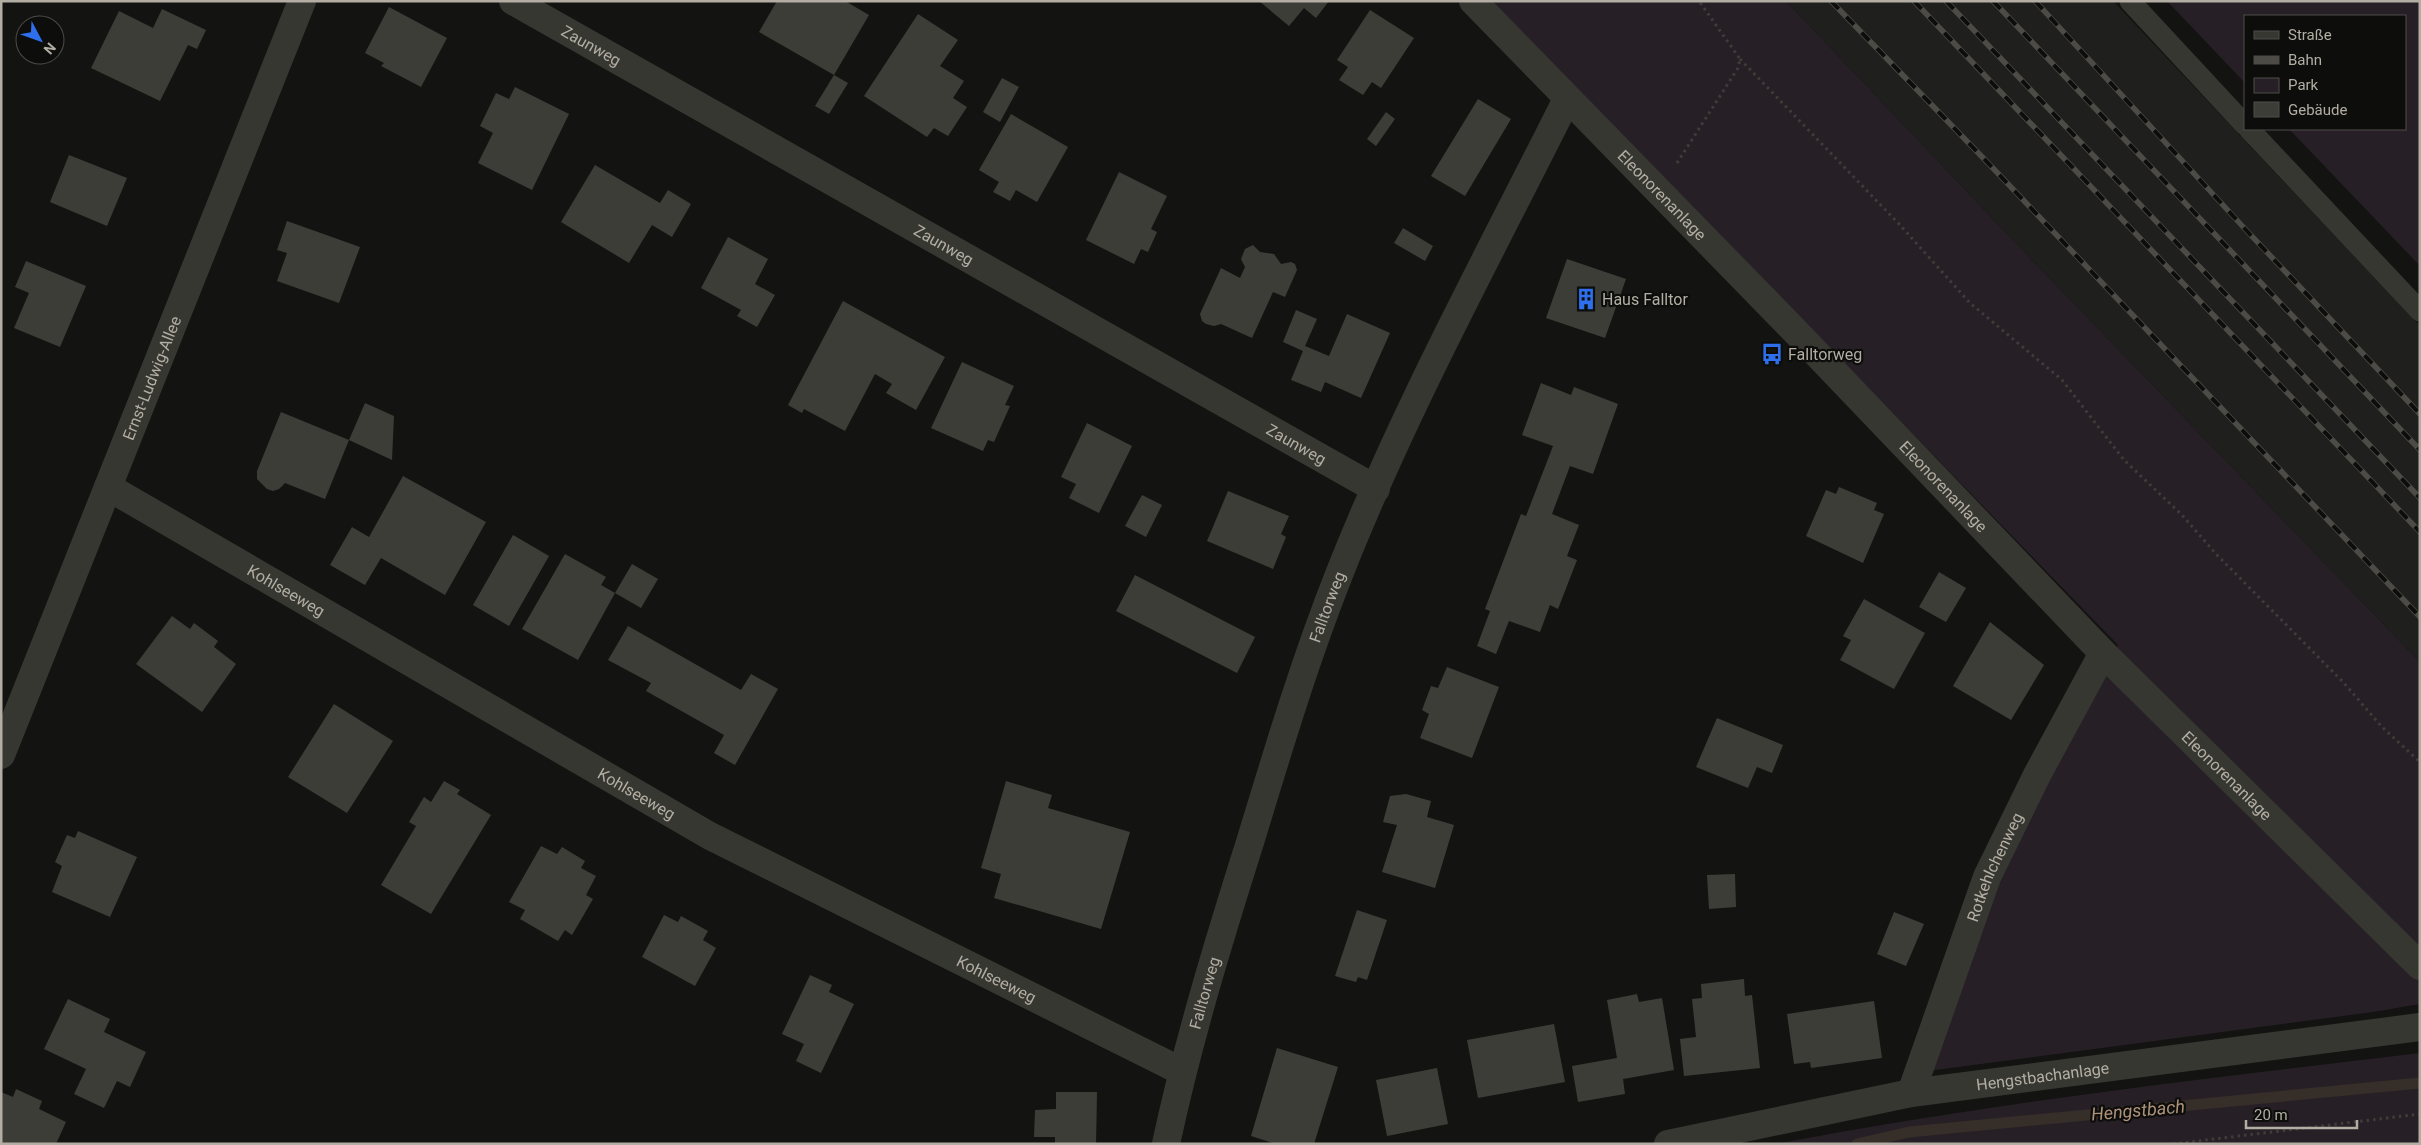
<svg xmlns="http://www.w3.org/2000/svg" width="2421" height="1145" viewBox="0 0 2421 1145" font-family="Roboto,sans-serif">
<rect width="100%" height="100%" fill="#131311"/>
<path fill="#1f1f1d" d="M1786 1H2113L2420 326V662L2029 257Z"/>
<path fill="#271f26" d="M1492 1H1786L2029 257 2420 662V1004L2373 1012 1928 1071 1982 903 2048 770 2118 645Z
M2167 1H2420V266L2289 129H2405V16H2245V83Z
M2420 1053V1144H1775C1988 1103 2204 1079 2420 1053Z"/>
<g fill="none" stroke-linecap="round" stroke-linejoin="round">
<path stroke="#362e28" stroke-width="11" d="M1857 1144 1909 1132 2420 1083"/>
</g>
<path fill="#3d3d38" d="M777 1H845L869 15 834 75 848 83 829 114 815 106 834 75 759 32Z
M1259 1H1329L1316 18 1304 8 1289 26Z
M389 7 447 38 421 87 381 66 384 63 365 53Z
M162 9 206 30 197 49 188 45 160 101 91 68 119 11 153 28Z
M1370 10 1414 38 1381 88 1372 82 1363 95 1339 80 1348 67 1337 60Z
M918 14 958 40 940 66 964 81 953 98 967 107 948 136 934 128 927 137 864 96Z
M1002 78 1019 87 1000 122 983 112Z
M515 87 569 114 532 190 478 163 493 133 480 126 496 93 509 99Z
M1478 99 1511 119 1465 196 1431 176Z
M1386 112 1395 119 1376 146 1367 139Z
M1011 114 1068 147 1037 202 1016 190 1010 201 993 192 999 182 979 170Z
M69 155 127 178 107 226 50 202Z
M595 165 660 203 668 190 691 204 672 237 652 225 629 263 561 222Z
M1119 172 1167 196 1151 229 1157 232 1148 252 1141 249 1134 264 1086 240Z
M287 221 360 247 339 303 277 281 287 253 277 250Z
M1403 228 1433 246 1425 261 1394 243Z
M728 237 768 259 755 284 775 295 757 327 737 316 741 310 701 288Z
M1253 245 1260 252 1274 254 1281 264 1291 262 1295 264 1297 270 1285 297 1273 292 1252 338 1221 324 1214 326 1206 324 1202 321 1200 314 1221 268 1240 278 1245 267 1241 259 1245 249Z
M1567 259 1626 279 1605 338 1546 318Z
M26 261 86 286 60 347 14 328 29 293 15 287Z
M843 301 945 357 916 410 886 393 892 384 875 374 845 431 804 409 802 413 788 405Z
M1296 310 1317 319 1305 346 1329 356 1347 314 1390 333 1361 398 1325 382 1321 392 1291 380 1303 351 1283 342Z
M962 362 1014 386 1005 405 1010 406 994 442 988 440 983 451 931 428Z
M1541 383 1571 395 1574 387 1618 404 1593 474 1570 466 1552 514 1579 525 1567 556 1577 560 1558 609 1550 605 1540 632 1509 621 1496 654 1477 646 1490 611 1485 609 1521 514 1526 516 1553 446 1522 435Z
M365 403 394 416 392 460 349 440Z
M281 412 349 440 325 499 285 483 279 489 273 491 267 489 257 479V471Z
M1087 423 1132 446 1099 513 1069 498 1076 484 1061 477Z
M403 476 486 522 445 595 381 558 365 585 330 565 352 527 369 537Z
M1839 487 1877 503 1874 510 1884 514 1863 563 1806 536 1826 490 1836 494Z
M1228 491 1289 516 1281 534 1286 537 1273 569 1207 541Z
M1142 495 1162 505 1146 537 1125 526Z
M513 535 549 556 509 626 473 605Z
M565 554 606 577 601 585 615 593 578 660 522 629Z
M632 564 658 579 641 608 615 593Z
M1939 572 1966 588 1946 622 1919 607Z
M1135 575 1255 637 1237 673 1116 611Z
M1864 599 1925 633 1894 689 1840 660 1851 640 1843 636Z
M172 616 190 629 194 623 218 641 214 647 236 664 202 712 136 664Z
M1990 622 2044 665 2011 720 1953 686Z
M628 626 741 690 751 674 778 689 735 765 714 753 724 735 646 691 651 683 608 660Z
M1447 667 1499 687 1472 758 1420 738 1429 714 1422 710 1431 686 1438 688Z
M334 704 393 741 347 813 288 777Z
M1717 718 1783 745 1772 773 1757 767 1748 788 1696 767Z
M444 781 460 790 457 794 491 815 431 914 381 885 416 826 409 822 424 797 431 802Z
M1006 781 1052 795 1048 808 1130 832 1101 929 994 898 1001 874 981 868Z
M1406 794 1431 801 1427 817 1454 825 1435 888 1382 872 1397 825 1383 822 1390 796Z
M78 831 137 857 110 917 52 892 62 866 55 862 67 835 75 838Z
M541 846 557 854 562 847 585 861 581 868 596 876 586 895 593 899 572 935 565 930 558 941 520 919 525 910 509 902Z
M1735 874 1736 907 1709 909 1707 875Z
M1357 910 1387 920 1367 980 1358 977 1356 982 1335 976Z
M1894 912 1924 924 1906 966 1877 954Z
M664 915 678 922 681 916 708 931 703 940 716 948 695 986 642 957Z
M810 975 832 985 829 992 854 1004 821 1073 796 1061 804 1044 782 1034Z
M1744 979 1745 996 1752 995 1760 1068 1684 1076 1680 1039 1696 1037 1692 999 1702 998 1701 984Z
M1637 994 1639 1002 1662 998 1674 1070 1623 1079 1625 1094 1578 1102 1572 1066 1617 1058 1607 1000Z
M68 999 110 1019 104 1032 146 1052 130 1087 117 1081 104 1108 74 1094 86 1069 44 1049Z
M1874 1001 1882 1058 1811 1068 1810 1062 1794 1064 1787 1014Z
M1554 1024 1565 1082 1478 1098 1467 1040Z
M1277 1048 1338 1067 1314 1144H1276L1251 1136Z
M1437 1068 1448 1124 1387 1136 1376 1080Z
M16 1089 42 1101 39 1109 66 1122 56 1144H1V1092L13 1097Z
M1056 1092H1097L1096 1144H1055V1137H1034L1035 1110 1056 1109Z"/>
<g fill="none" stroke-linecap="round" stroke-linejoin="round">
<path stroke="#3e3d38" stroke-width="3" stroke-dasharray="2.5 4" stroke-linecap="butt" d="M1740 59 1900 225 1970 303 2062 380 2124 460 2182 515 2217 555 2343 682 2382 727 2420 762
M1677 163 1738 68 1740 59 1699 1
M2173 1144 2420 1114"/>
<path stroke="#373732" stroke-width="21" d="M2130 1 2245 125
M2249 129 2420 311"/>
<g stroke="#373732" stroke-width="28">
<path id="s1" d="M513 1 1376 489"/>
<path id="s2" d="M1473 1 1794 330 2103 653 2420 966"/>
<path id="s3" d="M108 487 710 836 1181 1071"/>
<path id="s4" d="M1 755 302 1"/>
<path id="s5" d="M1911 1093 1987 877 2037 775 2103 653"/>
<path id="s6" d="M1166 1144C1188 1041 1219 940 1251 839 1278 750 1305 660 1340 572 1404 410 1489 255 1567 99"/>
<path id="s7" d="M1668 1144 1911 1093 2420 1027"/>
</g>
<g stroke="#4c4b45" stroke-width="5.5">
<path id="rail" d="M1831 1 1989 164 2420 617
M1914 1 2420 532
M1946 1 2420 498
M1993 1 2420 450
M2035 1 2246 230 2420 414"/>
</g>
<use href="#rail" stroke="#0d0d0c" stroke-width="4" stroke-dasharray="11" stroke-linecap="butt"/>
</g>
<defs>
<g id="building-bare" transform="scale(1.725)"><path d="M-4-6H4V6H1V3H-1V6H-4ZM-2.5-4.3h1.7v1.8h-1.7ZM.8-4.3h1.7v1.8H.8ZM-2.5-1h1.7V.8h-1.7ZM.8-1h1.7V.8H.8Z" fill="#2e6fed" stroke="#0d0d0c" stroke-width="2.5" paint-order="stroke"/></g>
<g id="bus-bare" transform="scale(1.725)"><path d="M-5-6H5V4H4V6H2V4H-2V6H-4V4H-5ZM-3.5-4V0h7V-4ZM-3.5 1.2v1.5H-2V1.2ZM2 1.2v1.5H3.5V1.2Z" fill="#2e6fed" stroke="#0d0d0c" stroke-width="2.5" paint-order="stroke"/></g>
</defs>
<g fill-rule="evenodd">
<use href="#building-bare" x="1586" y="299"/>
<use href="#bus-bare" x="1772" y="354"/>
</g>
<g text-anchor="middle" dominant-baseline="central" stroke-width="4.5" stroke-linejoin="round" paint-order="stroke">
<g font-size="16" fill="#b3aea3" stroke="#0d0d0c">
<text stroke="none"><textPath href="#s1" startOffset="90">Zaunweg</textPath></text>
<text stroke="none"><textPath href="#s2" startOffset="271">Eleonorenanlage</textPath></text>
<text stroke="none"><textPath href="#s1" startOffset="495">Zaunweg</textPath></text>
<text stroke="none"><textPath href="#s4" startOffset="406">Ernst-Ludwig-Allee</textPath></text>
<text stroke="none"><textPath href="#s1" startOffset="900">Zaunweg</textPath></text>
<text stroke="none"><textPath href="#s2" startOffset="676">Eleonorenanlage</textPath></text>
<text stroke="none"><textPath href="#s3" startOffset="206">Kohlseeweg</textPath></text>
<text stroke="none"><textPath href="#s6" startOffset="561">Falltorweg</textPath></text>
<text stroke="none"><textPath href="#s2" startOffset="1081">Eleonorenanlage</textPath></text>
<text stroke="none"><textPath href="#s3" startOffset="611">Kohlseeweg</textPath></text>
<text stroke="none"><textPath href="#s5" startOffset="241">Rotkehlchenweg</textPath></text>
<text stroke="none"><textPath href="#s3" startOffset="1016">Kohlseeweg</textPath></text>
<text stroke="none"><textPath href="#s6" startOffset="156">Falltorweg</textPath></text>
<text stroke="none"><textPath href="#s7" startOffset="381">Hengstbachanlage</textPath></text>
</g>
<g font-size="16" fill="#b3aea3" stroke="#0d0d0c" text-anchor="start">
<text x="1602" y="299">Haus Falltor</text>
<text x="1788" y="354">Falltorweg</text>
</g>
<g font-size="18" font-style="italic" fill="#ae927a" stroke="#0d0d0c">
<text transform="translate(2138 1110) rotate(-5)">Hengstbach</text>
</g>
</g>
<rect width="2421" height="1145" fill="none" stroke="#b3aea3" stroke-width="5"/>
<rect x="2244" y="15" width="162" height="115" fill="#0d0d0c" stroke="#4f4d48"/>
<rect x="2254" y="31" width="25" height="8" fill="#373732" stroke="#4f4d48"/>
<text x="2288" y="40" font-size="15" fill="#b3aea3">Straße</text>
<rect x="2254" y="56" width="25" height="8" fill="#4c4b45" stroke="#4f4d48"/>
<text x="2288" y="65" font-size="15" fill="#b3aea3">Bahn</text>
<rect x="2254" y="78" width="25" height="15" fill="#271f26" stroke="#4f4d48"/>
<text x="2288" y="90" font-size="15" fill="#b3aea3">Park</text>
<rect x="2254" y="102" width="25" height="15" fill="#3d3d38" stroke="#4f4d48"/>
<text x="2288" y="115" font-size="15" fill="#b3aea3">Gebäude</text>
<g transform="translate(40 40) rotate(131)"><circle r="24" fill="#0d0d0c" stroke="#4f4d48"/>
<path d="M0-4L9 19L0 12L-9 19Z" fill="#2e6fed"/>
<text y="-8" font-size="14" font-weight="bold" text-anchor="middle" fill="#b3aea3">N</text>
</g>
<path d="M2246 1120v8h111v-8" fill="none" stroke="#b3aea3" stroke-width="2.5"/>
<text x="2254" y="1120" font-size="15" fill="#b3aea3" stroke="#0d0d0c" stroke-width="4" paint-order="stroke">20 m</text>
</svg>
